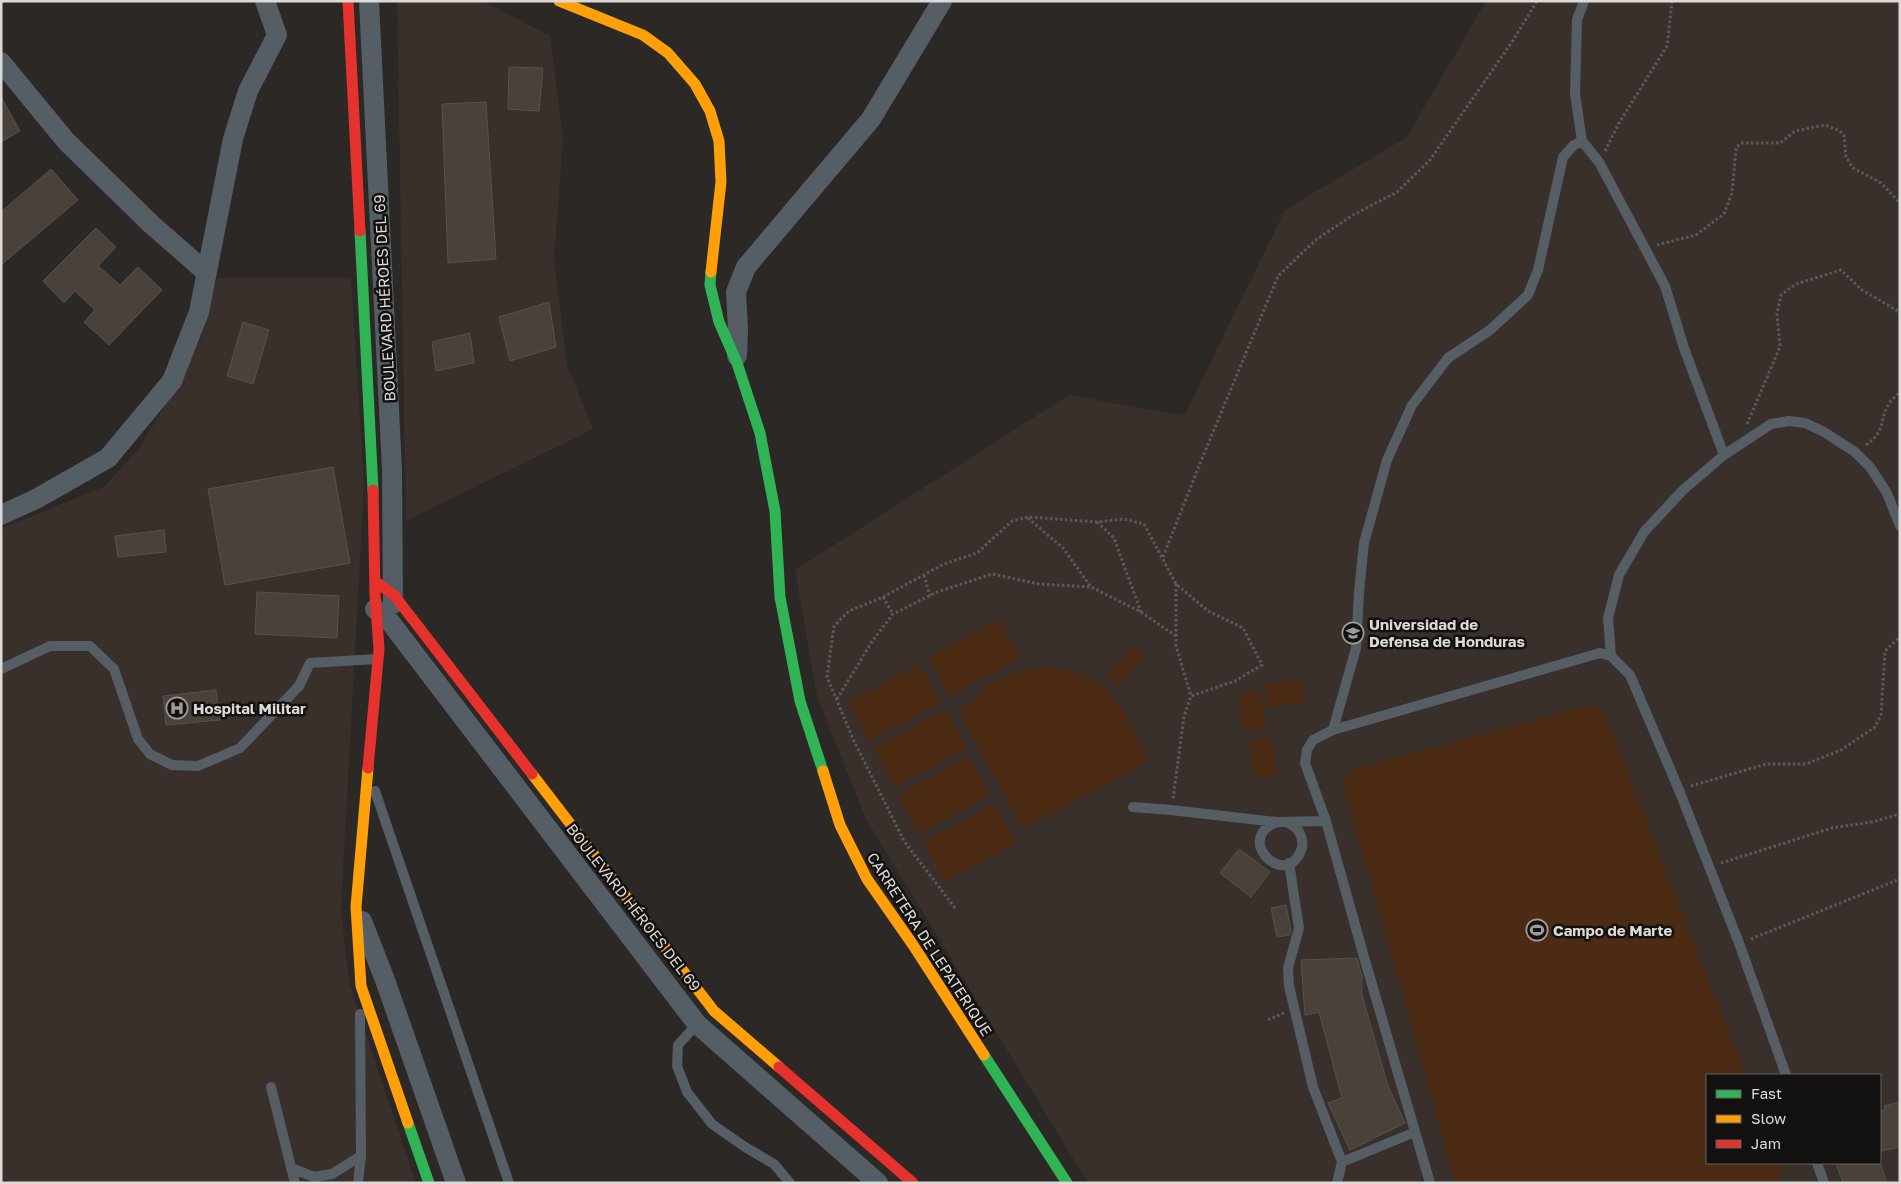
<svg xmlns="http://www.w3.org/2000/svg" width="1901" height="1184" viewBox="0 0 1901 1184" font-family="'Golos Text',sans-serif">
<rect width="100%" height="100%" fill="#2b2826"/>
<path fill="#39302c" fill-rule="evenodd" d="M397 1H483L550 36 563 138 554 261 567 365 593 429 406 521Z
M1486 1H1900V1183H1088L866 819 817 696 795 570 1069 395 1184 416 1285 210 1407 137ZM1707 1075H1880V1163H1707Z
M217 278H351L364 483 341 910 349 983 416 1183H1V529L105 486 139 448 179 383 201 338Z"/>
<path fill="#4c2b14" d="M1000 619 1021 658 949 696 928 657Z
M1132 646 1144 657 1118 686 1106 675Z
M920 664 941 703 869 741 848 702Z
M1048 666C1065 670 1084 673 1099 683 1123 700 1136 736 1148 762L1023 829 959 713 991 682 1017 672Z
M1300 678 1305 701 1268 708 1263 685Z
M1260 691 1267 728 1244 732 1237 695Z
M1593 704 1599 707 1605 714 1746 1075H1707V1163H1780L1782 1169 1779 1183H1456L1343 785 1344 780 1351 770Z
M946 709 967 748 895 787 874 748Z
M1271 738 1278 775 1255 779 1248 742Z
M969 756 991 795 919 834 897 795Z
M995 804 1016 843 945 882 923 842Z"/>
<path fill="#4b413b" stroke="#545250" d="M509 67 543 68 539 111 508 109Z
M1 97 20 131 1 142Z
M486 102 496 259 448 263 442 104Z
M51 169 78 200 1 265V212Z
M96 228 116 247 98 266 120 285 138 267 162 290 109 345 84 322 95 310 75 291 64 303 43 281Z
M549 302 556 347 510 361 499 317Z
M243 322 269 330 253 384 227 376Z
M470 333 474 363 436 371 432 342Z
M333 467 350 563 225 585 208 489Z
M164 530 166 552 118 557 115 536Z
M257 592 339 596 337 638 255 634Z
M216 690 220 720 166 725 163 696Z
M1239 849 1270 872 1251 897 1220 873Z
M1286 905 1291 931 1290 935 1277 937 1271 908Z
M1357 958 1362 976V995L1388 1086 1405 1123 1350 1150 1328 1103 1342 1098 1319 1012 1305 1015 1301 960Z
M1900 1102V1147L1880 1151V1111L1885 1110 1884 1106Z
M1836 1163H1880L1887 1183H1843Z"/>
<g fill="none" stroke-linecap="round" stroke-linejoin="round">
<path stroke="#565b5f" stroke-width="3" stroke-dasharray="2.5 2.5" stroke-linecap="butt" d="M1605 151 1619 123 1667 46 1672 1
M1657 245 1696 235 1724 214 1732 193 1736 148 1741 143H1780L1795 131 1825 125 1840 131 1844 136 1846 157 1853 168 1881 183 1900 203
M1747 424 1780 347 1777 314 1781 295 1796 284 1841 270 1862 290 1898 311 1900 316
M1866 445C1888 429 1878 421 1889 404 1891 400 1896 396 1900 392
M1028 518 1063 548 1091 587
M1097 522 1114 538 1141 612
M1163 557 1199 466 1278 276 1317 239 1353 215 1397 192 1430 160 1512 42 1537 1
M924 575 930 596
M1176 584V646L1191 696
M883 597 893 614
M837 699 873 640 893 614 937 592 992 574 1039 584 1091 587 1141 612 1176 636
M1691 786 1766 764H1806L1841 750 1875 727 1881 715 1885 651 1900 637
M1721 863 1832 828 1872 822 1900 814
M955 908 904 841 853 739 827 677 834 626 849 611 883 597 944 564 977 553 1012 521 1028 517 1097 522 1124 519 1144 524 1176 584 1208 611 1243 628 1262 665 1235 681 1191 696 1184 716 1173 799
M1751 939 1900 879
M1268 1020 1284 1013"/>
<path stroke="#545e64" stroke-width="10" d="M1582 141 1599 162 1665 286 1684 348 1724 455
M1611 656 1608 618 1619 575 1644 532 1683 490 1724 455 1771 424 1789 421 1805 423 1824 432 1855 452 1870 467 1887 493 1900 526
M1 669 50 646H90L114 669 138 739 150 754 172 765 198 766 240 748 299 686 310 663 377 659
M1333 730 1356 648 1359 592 1364 543 1387 460 1412 405 1448 358 1490 330 1528 295 1538 270 1563 157 1574 145 1582 141 1575 94 1577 20 1584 1
M375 791 509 1183
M1133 807 1171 810 1277 822 1326 821
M1277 822C1234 838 1283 888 1300 853 1303 847 1303 840 1300 834 1297 827 1292 824 1285 822
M1289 863 1299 928 1288 968 1289 986 1313 1087 1342 1162
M699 1022 678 1045 677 1066 687 1092 712 1124 745 1147 774 1164 790 1183
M271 1087 295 1183
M1817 1163 1824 1183
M291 1168 314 1177 332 1174 361 1156
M358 1183 361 1156 360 1014
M1337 1183 1342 1162 1415 1132
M1430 1183 1364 957 1326 821 1305 763 1307 750 1313 740 1333 730 1600 653 1611 656 1630 675 1679 790 1739 943 1786 1075"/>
<path stroke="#545e64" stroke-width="20" d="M369 1 392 470 393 604
M1 62 66 141 151 224 207 273
M737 356 738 329 736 292 746 267 871 119 942 1
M1 515 36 499 108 458 172 381 199 312 233 139 248 91 277 35 265 1
M375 609 391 623 697 1024 878 1183
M362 921 385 980 456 1183"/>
<path stroke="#30b455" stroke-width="11" d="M360 231 373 490
M711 272 710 285 719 322 737 363 760 433 775 511 780 597 800 701 823 771
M984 1055 1067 1183
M408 1123 429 1183"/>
<path stroke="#ff9f0a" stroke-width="11" d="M559 1 643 35 668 53 695 84 710 111 719 141 721 182 711 272
M368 768 356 907 361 986 408 1123
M823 771 840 825 867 879 913 945 984 1055
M532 774 714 1011 779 1067"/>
<path stroke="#e5322d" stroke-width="11" d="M348 1 360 231
M376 582 394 595 532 774
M368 768 379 649 375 594 373 490
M779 1067 913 1183"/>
</g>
<defs>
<g id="university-ring" transform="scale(1.125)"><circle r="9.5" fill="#131110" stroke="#9e9b99" stroke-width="1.5"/><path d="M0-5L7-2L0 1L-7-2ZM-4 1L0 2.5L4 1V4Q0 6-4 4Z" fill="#9e9b99"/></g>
<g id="hospital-ring" transform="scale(1.125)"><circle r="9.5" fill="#131110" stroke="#9e9b99" stroke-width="1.5"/><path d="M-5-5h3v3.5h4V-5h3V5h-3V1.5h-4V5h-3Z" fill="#9e9b99"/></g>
<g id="stadium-ring" transform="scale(1.125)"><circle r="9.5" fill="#131110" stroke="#9e9b99" stroke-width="1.5"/><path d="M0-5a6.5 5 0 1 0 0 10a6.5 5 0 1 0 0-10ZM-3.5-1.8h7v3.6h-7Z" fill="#9e9b99"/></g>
</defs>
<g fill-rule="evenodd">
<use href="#university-ring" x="1353" y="633"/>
<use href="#hospital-ring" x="177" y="708"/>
<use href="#stadium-ring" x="1537" y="930"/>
</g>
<g text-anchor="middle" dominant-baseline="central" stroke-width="5" stroke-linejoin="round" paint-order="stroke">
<g font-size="15" fill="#dcd9d7" stroke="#131110">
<text transform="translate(384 298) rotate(-93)">BOULEVARD HÉROES DEL 69</text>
<text transform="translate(634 907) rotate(52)">BOULEVARD HÉROES DEL 69</text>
<text transform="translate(930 944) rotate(57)">CARRETERA DE LEPATERIQUE</text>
</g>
<g font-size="15" font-weight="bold" fill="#dcd9d7" stroke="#131110" text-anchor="start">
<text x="1369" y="624">Universidad de<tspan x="1369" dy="17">Defensa de Honduras</tspan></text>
<text x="193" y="708">Hospital Militar</text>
<text x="1553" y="930">Campo de Marte</text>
</g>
</g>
<rect width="1901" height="1184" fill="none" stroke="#dcd9d7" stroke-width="5"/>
<rect x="1706" y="1074" width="175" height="90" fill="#131110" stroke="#636160"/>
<rect x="1716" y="1090" width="25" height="8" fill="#30b455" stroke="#636160"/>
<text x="1751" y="1099" font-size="15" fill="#dcd9d7">Fast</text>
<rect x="1716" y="1115" width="25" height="8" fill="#ff9f0a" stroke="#636160"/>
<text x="1751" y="1124" font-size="15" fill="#dcd9d7">Slow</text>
<rect x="1716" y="1140" width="25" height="8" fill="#e5322d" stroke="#636160"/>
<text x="1751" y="1149" font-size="15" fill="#dcd9d7">Jam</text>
</svg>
